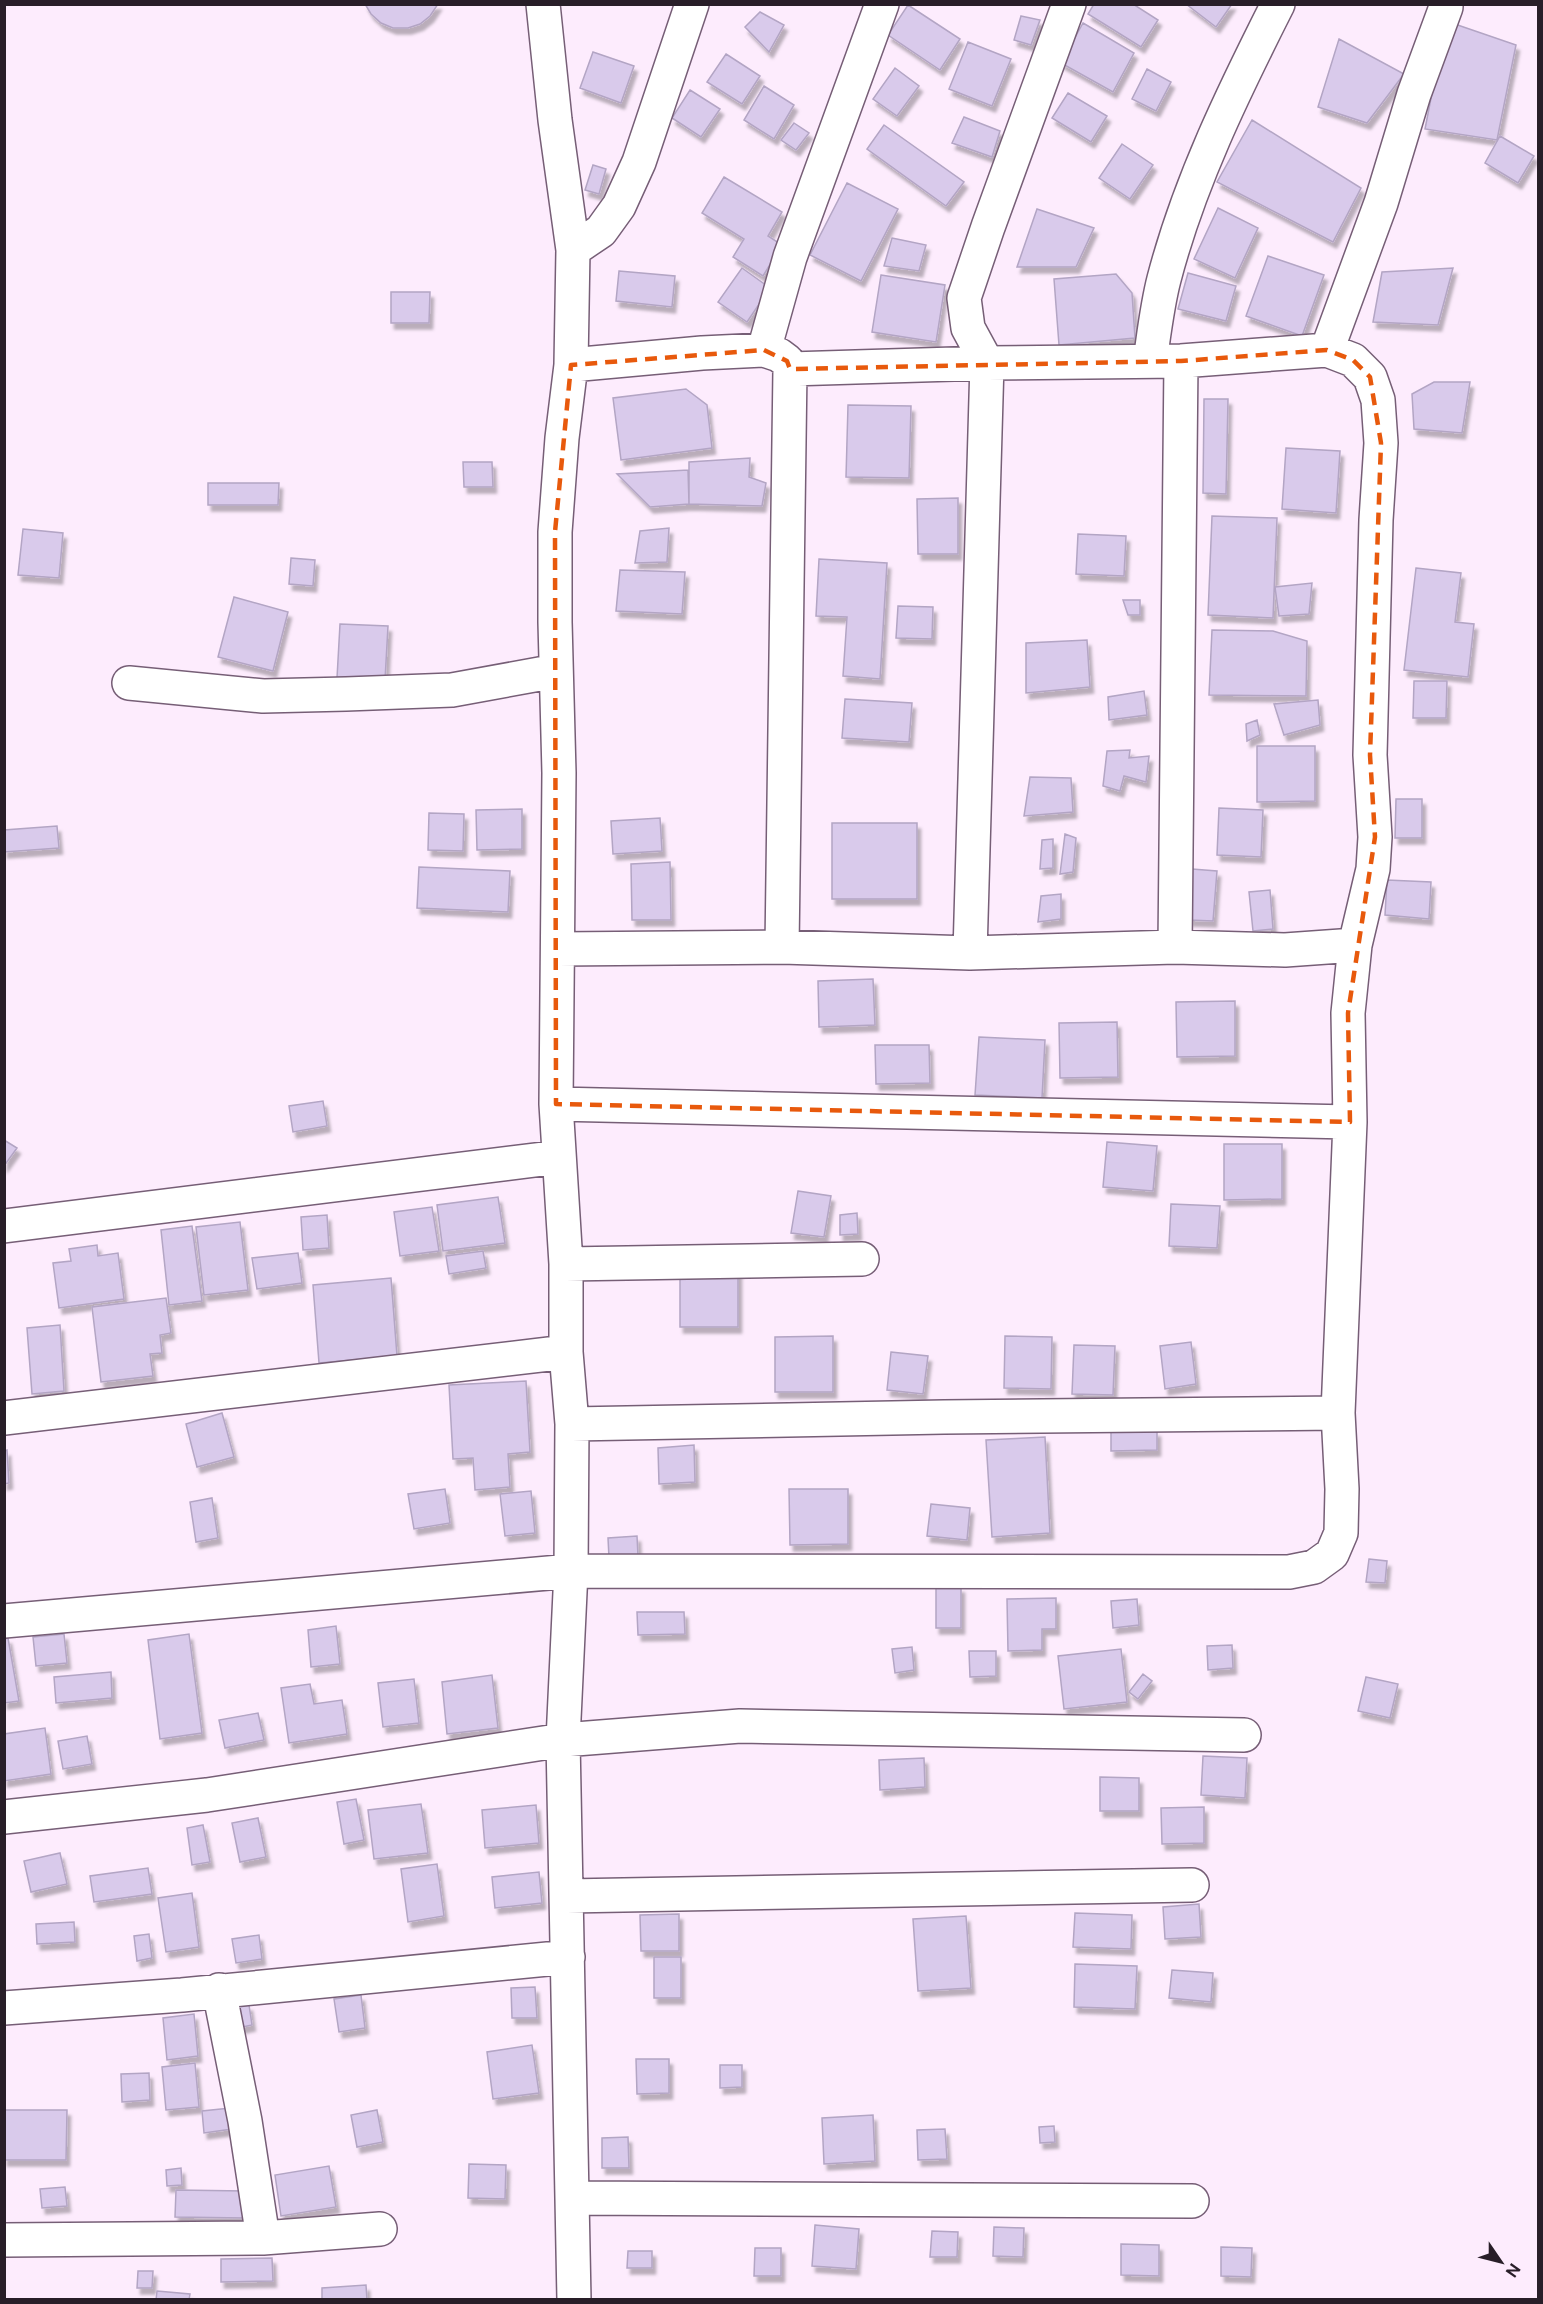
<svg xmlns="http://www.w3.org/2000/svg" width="1543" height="2304" viewBox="0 0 1543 2304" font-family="'Public Sans',sans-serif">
<defs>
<filter id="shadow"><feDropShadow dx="3.5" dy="6" stdDeviation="1.5" flood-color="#0004"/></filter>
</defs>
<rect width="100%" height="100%" fill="#fdecfd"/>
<path fill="#d9caeb" stroke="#b3a5c4" stroke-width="1.5" filter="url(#shadow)" d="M365 4H438L430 16 420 24 408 28H393L381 23 371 14Z
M1094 4H1133L1158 20 1141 47 1088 14Z
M1186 4H1232L1216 27Z
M908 5 960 39 940 70 888 35Z
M760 12 784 25 769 52 745 27Z
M1021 16 1040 20 1031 45 1014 40Z
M1446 21 1516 45 1497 140 1425 129Z
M1083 23 1134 53 1113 92 1061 63Z
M1339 39 1404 74 1367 123 1318 107Z
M968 42 1011 59 992 106 949 89Z
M593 52 634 66 621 103 580 88Z
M726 54 760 76 742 104 707 82Z
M895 68 919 86 897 116 873 99Z
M1147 69 1171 82 1156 111 1132 99Z
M764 86 794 105 774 139 744 120Z
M690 90 720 109 701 137 672 118Z
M1068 93 1107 116 1091 142 1052 118Z
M964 117 1000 131 992 157 952 143Z
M1252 120 1361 188 1333 242 1217 182Z
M794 123 809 133 796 150 781 140Z
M884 125 964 182 946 206 867 149Z
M1500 136 1534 156 1518 183 1485 163Z
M1122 144 1153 165 1130 199 1099 178Z
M593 165 606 169 599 194 585 190Z
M724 177 782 212 768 236 782 245 763 276 733 257 744 239 702 213Z
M847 183 898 209 861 281 810 255Z
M1218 208 1258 228 1235 278 1194 259Z
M1037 209 1094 228 1076 267H1017Z
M892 238 926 245 919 271 884 266Z
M1268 256 1324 275 1302 336 1246 316Z
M742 268 770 288 747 322 718 302Z
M1453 268 1438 325 1373 322 1382 272Z
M619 271 675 276 672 307 616 301Z
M1188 273 1236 286 1226 321 1178 309Z
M1116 274 1132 293 1135 338 1059 345 1054 279Z
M881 275 945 285 936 342 872 332Z
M391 292H430L429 323H391Z
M1434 382H1470L1462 433 1414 429 1412 394Z
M686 389 707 405 712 448 621 460 613 398Z
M1204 399H1228L1226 494 1203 493Z
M848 405 911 406 909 478 846 477Z
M1286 448 1340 451 1336 513 1282 509Z
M750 458 749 477 766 483 762 506 689 504V462Z
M463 462H492L493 487H464Z
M688 470 689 504 650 507 617 474Z
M208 483H279L278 505H208Z
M958 498V554H918L917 499Z
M1212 516 1277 518 1273 618 1208 615Z
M669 528 667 562 635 563 640 531Z
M23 529 63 533 59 578 18 575Z
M1078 534 1126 536 1124 576 1076 574Z
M291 558 315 560 313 586 289 584Z
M819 559 887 563 880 679 843 676 847 617 816 616Z
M1416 568 1461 573 1455 622 1474 624 1468 677 1404 670Z
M620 570 685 572 682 614 616 611Z
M1312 583 1309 614 1279 616 1275 587Z
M234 597 288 612 273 671 218 657Z
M1123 600H1140V615H1128Z
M898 606 933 607 932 639 896 638Z
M340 624 388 626 385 680 337 678Z
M1212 630 1273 631 1307 641 1306 696 1209 695Z
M1087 640 1090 687 1026 693V643Z
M1414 681H1447L1446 718H1413Z
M1144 691 1147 715 1109 720 1108 697Z
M845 699 912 703 909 742 842 738Z
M1318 700 1320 725 1284 735 1274 704Z
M1257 720 1260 735 1247 741 1246 724Z
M1257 746H1315V801L1257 802Z
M1130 750 1129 758 1149 756 1146 782 1124 776 1120 791 1103 786 1107 751Z
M1030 777 1071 778 1073 812 1024 816Z
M1396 799H1422V838H1395Z
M1219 808 1263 810 1261 857 1217 855Z
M522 809V849L477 850 476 810Z
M429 813 464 814 463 851 428 850Z
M660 818 662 851 613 854 611 821Z
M832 823H917V899H832Z
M57 826 59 848 4 852V830Z
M1065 834 1076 838 1073 872 1060 874Z
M1053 839V868L1040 869 1042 840Z
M670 862 671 920H632L631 864Z
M419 867 510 871 508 912 417 908Z
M1192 869 1217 871 1213 921 1189 920Z
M1387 880 1431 882 1429 919 1385 915Z
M1270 890 1273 929 1253 931 1249 892Z
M1061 894V919L1038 922 1041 896Z
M873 979 875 1025 819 1027 818 981Z
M1235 1001V1056L1177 1057 1176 1002Z
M1117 1022 1118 1077 1060 1078 1059 1023Z
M979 1037 1045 1040 1042 1098 975 1095Z
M875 1045H929L930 1083 876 1084Z
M323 1101 327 1126 293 1132 289 1106Z
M4 1140 17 1148 4 1166Z
M1107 1142 1157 1146 1153 1191 1103 1187Z
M1224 1144H1282V1199L1224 1200Z
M798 1191 831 1196 824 1237 791 1233Z
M498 1197 505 1243 443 1251 437 1205Z
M1171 1204 1220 1206 1217 1248 1169 1246Z
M432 1207 439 1251 400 1256 394 1212Z
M857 1213 858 1234 840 1235V1215Z
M327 1215 329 1248 303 1250 301 1217Z
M240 1222 248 1290 204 1295 196 1227Z
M192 1226 202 1301 169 1305 161 1230Z
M97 1245 98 1256 118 1253 124 1299 59 1308 53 1263 71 1261 69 1249Z
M483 1251 486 1268 449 1274 446 1256Z
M298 1253 302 1283 257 1289 252 1258Z
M738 1271V1327H680V1272Z
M391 1278 397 1356 319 1363 313 1285Z
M166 1298 171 1333 160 1335 162 1353 150 1354 153 1376 101 1382 92 1307Z
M60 1325 64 1391 32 1394 27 1328Z
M833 1336V1392H775V1337Z
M1005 1336 1052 1337 1051 1389 1004 1388Z
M1191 1342 1196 1384 1165 1389 1160 1346Z
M1074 1345 1115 1346 1113 1395 1072 1394Z
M891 1352 928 1356 923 1394 887 1390Z
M526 1381 530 1452 508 1454 510 1487 475 1490 473 1458 453 1459 449 1385Z
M222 1413 234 1457 197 1467 186 1424Z
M1157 1431V1450L1111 1451V1432Z
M1045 1437 1050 1533 992 1537 986 1440Z
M694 1445 695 1482 659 1484 658 1448Z
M7 1450 9 1483 4 1484V1451Z
M445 1489 450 1523 414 1529 408 1494Z
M789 1489H848V1544L790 1545Z
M531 1491 535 1533 505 1536 500 1494Z
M212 1498 218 1538 196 1542 190 1502Z
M931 1504 970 1508 967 1540 927 1536Z
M637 1536 638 1556 609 1558 608 1538Z
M1369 1559 1387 1561 1385 1583 1366 1582Z
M936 1587H961V1628H936Z
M1056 1598V1629H1042V1650L1008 1651 1007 1599Z
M1137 1599 1139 1625 1113 1628 1111 1601Z
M637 1612H684L685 1634 638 1635Z
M336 1626 340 1664 311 1667 308 1630Z
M64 1634 67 1663 36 1666 33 1637Z
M189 1634 202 1733 160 1739 148 1640Z
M8 1638 19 1701 4 1703V1639Z
M1232 1645 1233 1668 1208 1670 1207 1646Z
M912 1647 914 1670 895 1673 892 1649Z
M1121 1649 1127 1702 1064 1709 1058 1656Z
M969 1651H996V1676L970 1677Z
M111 1672 112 1698 56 1703 54 1677Z
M1143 1674 1152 1681 1138 1699 1129 1692Z
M492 1675 498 1728 447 1734 442 1682Z
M1366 1677 1398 1684 1390 1718 1358 1711Z
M414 1679 419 1723 383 1727 378 1683Z
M310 1684 314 1704 342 1700 347 1734 289 1743 281 1688Z
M258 1713 264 1740 225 1748 219 1720Z
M45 1728 51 1774 4 1781V1734Z
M87 1736 92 1764 63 1769 58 1741Z
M1203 1756 1247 1758 1245 1798 1201 1795Z
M924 1758 925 1787 880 1790 879 1760Z
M1100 1777 1139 1778V1811H1100Z
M356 1799 364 1840 344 1844 337 1802Z
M421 1804 428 1853 374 1859 368 1810Z
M536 1805 539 1843 485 1848 482 1810Z
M1204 1807V1843L1162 1844 1161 1808Z
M258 1818 266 1857 240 1862 232 1823Z
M203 1825 210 1862 192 1865 187 1828Z
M60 1853 67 1884 31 1892 24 1861Z
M437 1864 444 1916 408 1922 401 1869Z
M148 1868 152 1894 94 1902 90 1876Z
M539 1872 542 1903 495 1908 492 1877Z
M192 1893 199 1947 166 1952 158 1898Z
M1199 1904 1201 1937 1165 1939 1163 1907Z
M1075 1913 1132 1915 1131 1949 1073 1947Z
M679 1914V1951H641L640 1915Z
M966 1916 971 1988 918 1991 913 1919Z
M74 1922 75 1942 37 1944 36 1924Z
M149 1934 152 1958 137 1961 134 1936Z
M259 1935 262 1959 236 1963 232 1939Z
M654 1957H681V1998H654Z
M1075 1964 1137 1966 1135 2009 1074 2007Z
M1172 1970 1213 1973 1211 2002 1169 1998Z
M535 1987 537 2018H512L511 1988Z
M361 1995 365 2028 339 2032 334 1999Z
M249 2005 252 2025 233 2029 229 2008Z
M194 2014 198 2056 167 2060 163 2018Z
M532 2045 539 2093 493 2099 487 2052Z
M636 2059H669V2093L637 2094Z
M195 2063 199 2107 166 2110 162 2067Z
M720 2065H742V2087L720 2088Z
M149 2073 150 2100 122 2102 121 2074Z
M230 2108 232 2129 204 2133 202 2111Z
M4 2110H67L66 2160H4Z
M377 2110 383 2142 357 2147 351 2115Z
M873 2115 875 2161 824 2164 822 2118Z
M1054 2126 1055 2142 1040 2143 1039 2127Z
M945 2129 947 2159 918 2160 917 2130Z
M628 2137 629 2168H602V2138Z
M469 2164 506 2165 505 2199 468 2198Z
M329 2166 336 2207 281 2216 275 2175Z
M181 2168 182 2185 167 2186 166 2170Z
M65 2187 67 2206 42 2208 40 2189Z
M176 2190 245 2191V2218L175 2217Z
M815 2225 859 2229 856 2269 812 2266Z
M994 2227 1024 2228 1023 2257 993 2256Z
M932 2231 958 2232 957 2257H930Z
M1121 2244 1159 2245V2276L1121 2275Z
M1221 2247 1252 2248 1251 2277 1221 2276Z
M755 2248H781V2276H754Z
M628 2251H652V2268H627Z
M272 2258 273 2281 221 2282V2259Z
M138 2271H153L152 2288H137Z
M366 2285 367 2300H322V2288Z
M157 2291 190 2294 189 2300H156Z"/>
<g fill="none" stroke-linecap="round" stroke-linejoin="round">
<g stroke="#765e76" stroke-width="36">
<path id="minor" d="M543 4 555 120 573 250
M764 350 790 257 882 4
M1327 350 1381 203 1414 94 1446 7
M1150 361C1154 334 1157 306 1164 279 1189 183 1233 93 1278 4
M571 365 702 353 764 350 779 355 787 361 790 369 782 947
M129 683 263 696 346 694 452 690 556 671
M1175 947 1181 361
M558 949 782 947 970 953 1175 947 1285 950 1355 945 1373 869 1375 837 1370 755 1376 520 1381 443 1378 400 1370 377 1353 360 1327 350 1181 361 987 363 790 369
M970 953 987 363 968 328 964 298 988 227 1069 4
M556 1104 1350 1122 1348 1013 1355 945
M4 1226 559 1157
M566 1264 862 1259
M4 1418 566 1352
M572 1424 944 1417 1338 1413
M4 1621 571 1571 1289 1572 1314 1567 1332 1554 1341 1533 1342 1489 1338 1413 1350 1122
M4 1817 207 1795 563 1740 740 1726 1244 1735
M567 1896 1192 1885
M219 1990 245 2121 263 2238
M4 2008 182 1995 568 1957
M573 2198 1192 2201
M4 2240 263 2238 380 2229
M574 2300 563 1740 571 1571 572 1424 566 1352V1264L556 1104 559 773 555 622V532L562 438 571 365 573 250 601 231 619 206 639 162 692 4"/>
</g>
<use href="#minor" stroke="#fff" stroke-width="33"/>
</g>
<path fill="none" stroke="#e8590c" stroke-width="4.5" stroke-dasharray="12 8" stroke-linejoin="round" d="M764 350 787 361 790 369 1181 361 1327 350 1353 360 1370 377 1381 443 1370 755 1375 837 1348 1013 1350 1122 556 1104 555 532 571 365Z"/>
<rect width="1543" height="2304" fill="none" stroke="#281e28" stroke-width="12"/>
<g transform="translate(1501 2262) rotate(125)" stroke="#fdecfd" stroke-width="4.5" paint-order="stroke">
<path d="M0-4.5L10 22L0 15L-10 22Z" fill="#281e28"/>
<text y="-9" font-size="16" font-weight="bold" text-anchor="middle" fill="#281e28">N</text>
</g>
</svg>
